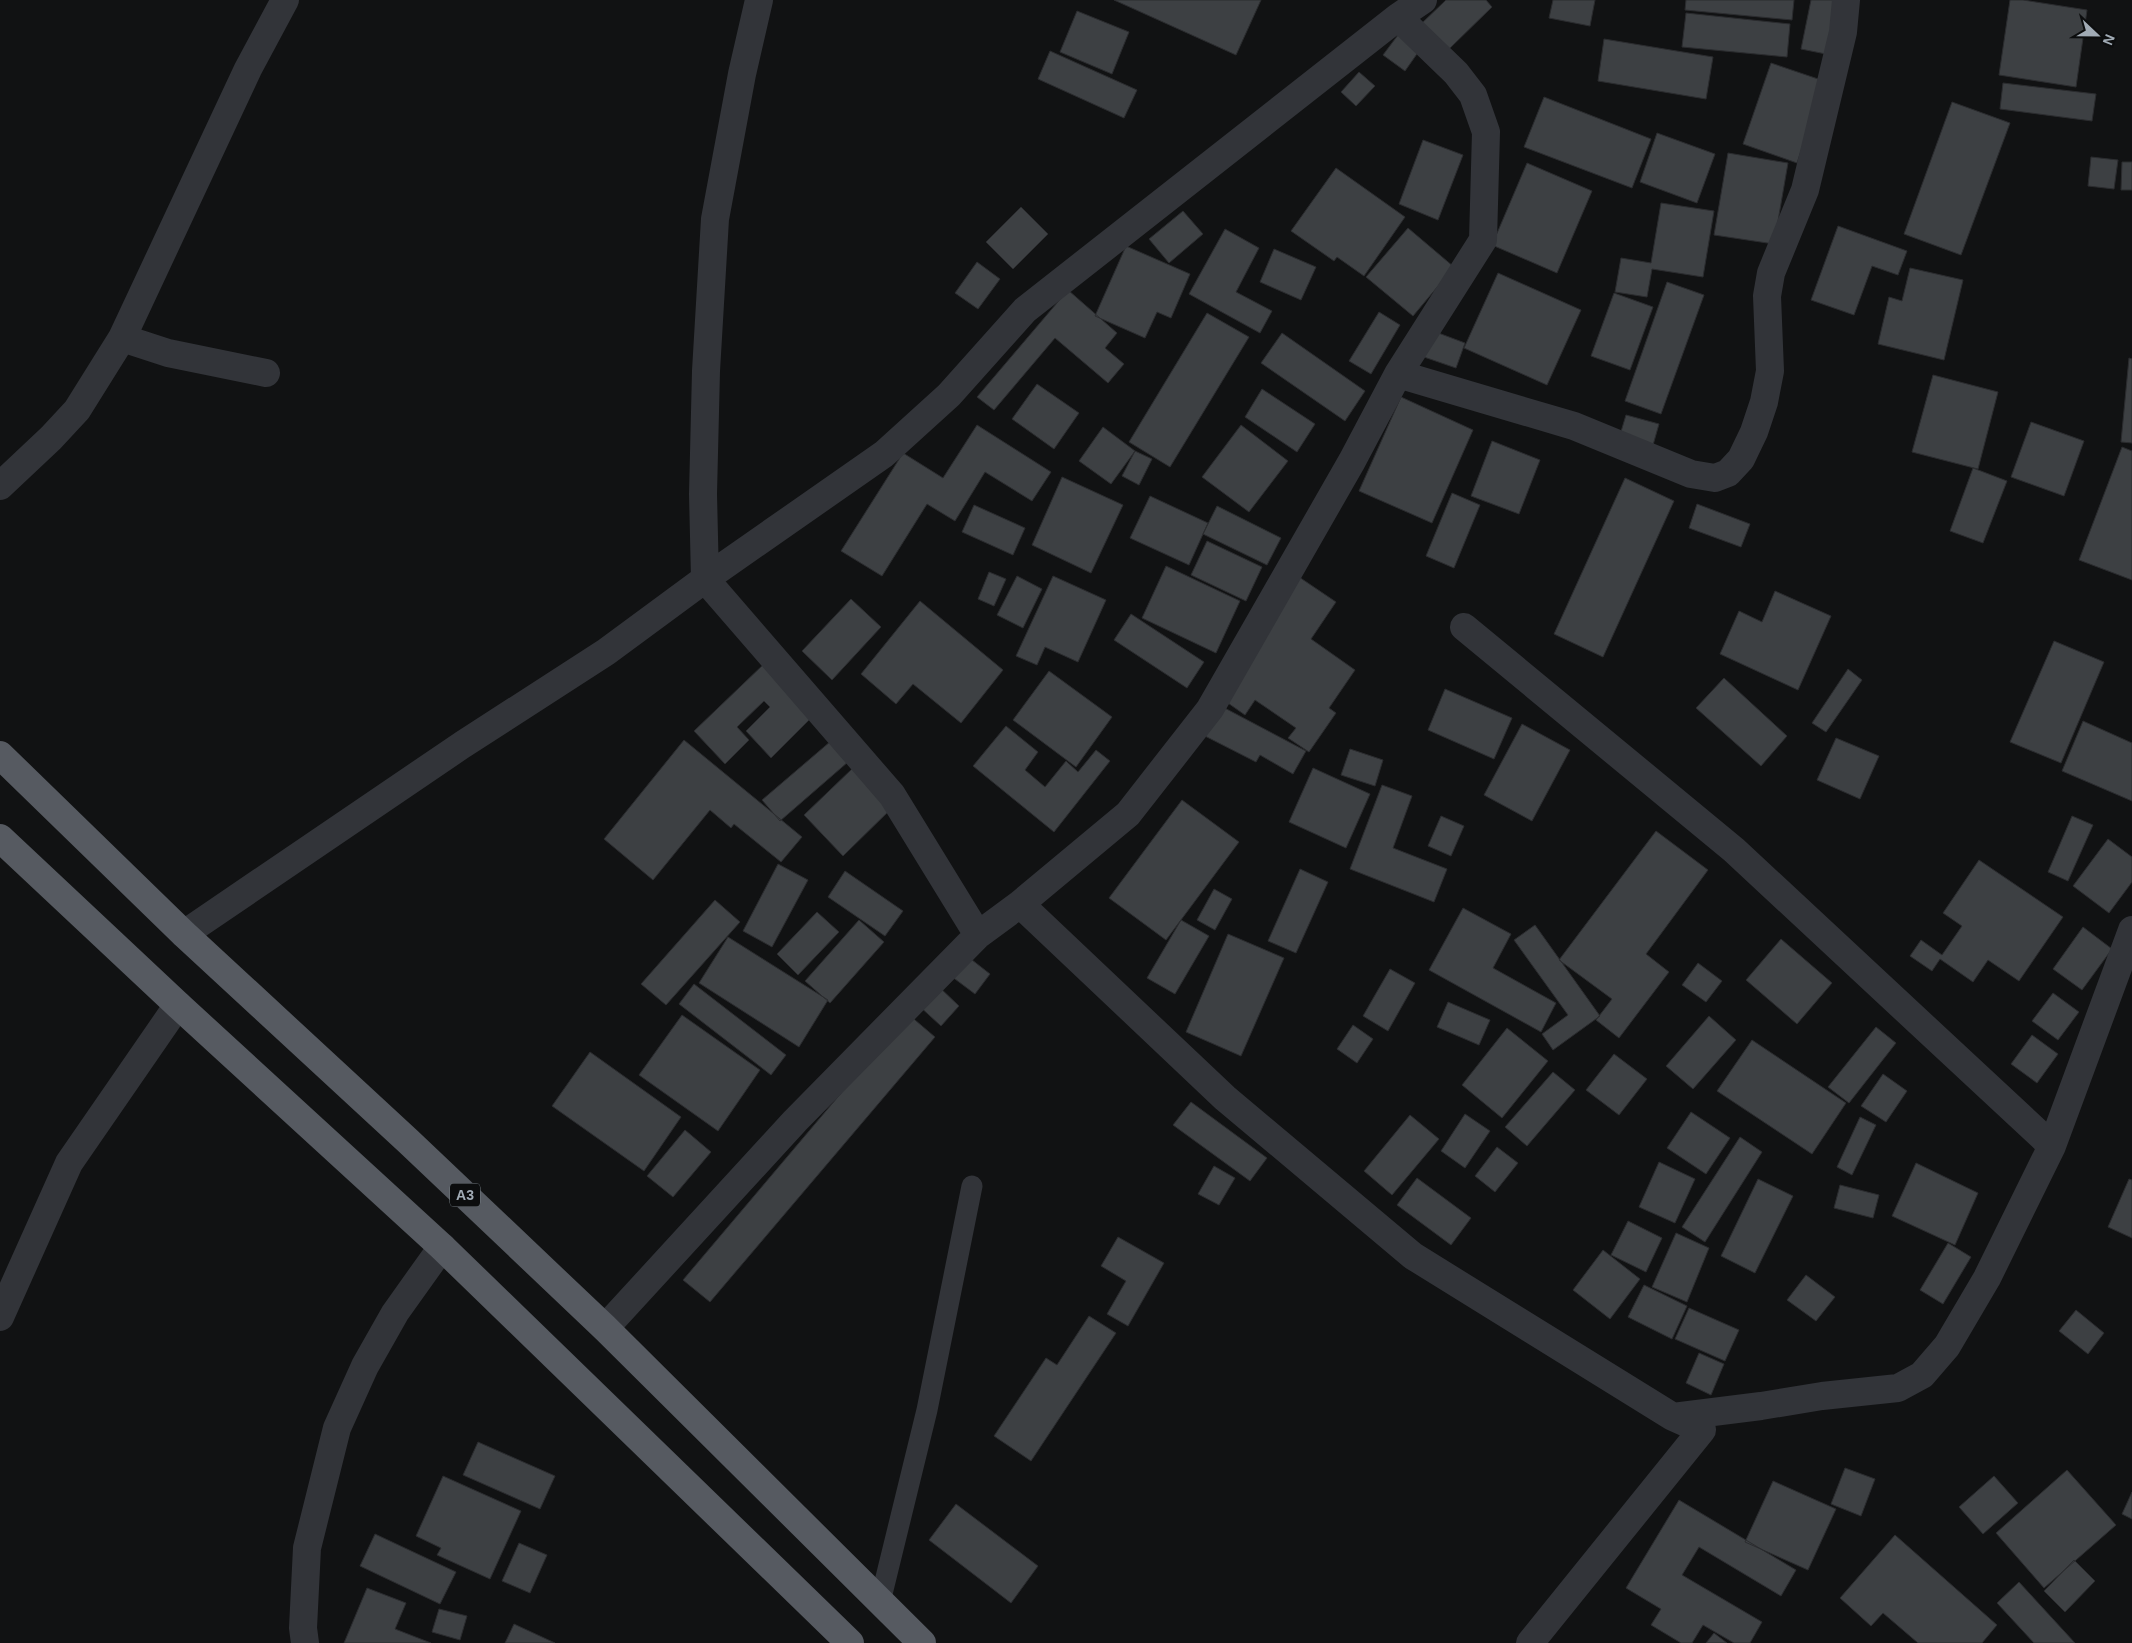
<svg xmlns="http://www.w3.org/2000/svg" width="2132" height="1643" viewBox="0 0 2132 1643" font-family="Arial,sans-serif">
<rect width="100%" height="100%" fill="#111213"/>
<path fill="#3d4043" stroke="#2b2c2f" d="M1114 0H1261L1236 55Z
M1446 0H1486L1492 7 1448 50 1422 23Z
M1553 0H1595L1590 26 1549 18Z
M1686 0H1794L1792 20 1685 10Z
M1811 0H1842L1831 55 1801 49Z
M2010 0H2023L2087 10 2076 87 1999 75Z
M1077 11 1129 32 1112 74 1060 52Z
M1686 13 1790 24 1787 57 1682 47Z
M1398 35 1419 51 1405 71 1383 55Z
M1604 39 1713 57 1706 99 1598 81Z
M1050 51 1137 90 1124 118 1038 79Z
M1771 63 1824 81 1797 163 1743 144Z
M1359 72 1375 86 1356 106 1341 92Z
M2003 83 2096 94 2092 121 2000 109Z
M1544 97 1651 139 1632 188 1524 147Z
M1952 102 2010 123 1961 255 1904 234Z
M1657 133 1715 154 1697 203 1640 182Z
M1423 140 1463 155 1438 220 1399 204Z
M1728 153 1788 163 1774 244 1714 235Z
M2091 157 2118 160 2114 189 2088 186Z
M2122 162H2132V190H2121Z
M1527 163 1592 191 1557 273 1492 245Z
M1336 168 1405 217 1364 276 1337 257 1334 261 1291 231Z
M1661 203 1714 211 1703 277 1652 269 1647 297 1615 292 1621 258 1651 263Z
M1021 207 1048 234 1013 269 986 242Z
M1183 211 1203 234 1169 263 1149 239Z
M1838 226 1907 251 1898 275 1872 266 1854 315 1811 300Z
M1408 228 1454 267 1413 316 1366 277Z
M1225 229 1259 248 1236 292 1272 311 1260 333 1189 294Z
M1126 246 1190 274 1171 318 1157 312 1145 338 1095 316Z
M1274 249 1316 267 1301 300 1260 282Z
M977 262 1000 279 978 309 955 293Z
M1910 268 1963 280 1944 360 1878 344 1889 297 1902 301Z
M1498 273 1581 310 1547 385 1464 348Z
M1667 282 1704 295 1661 414 1625 401Z
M1068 290 1117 333 1105 348 1124 364 1108 383 1055 338 994 410 977 397Z
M1614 293 1653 307 1630 370 1591 356Z
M1379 312 1400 325 1371 374 1349 361Z
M1207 313 1249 337 1170 467 1129 442Z
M1433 331 1465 343 1456 368 1424 357Z
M1282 333 1365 391 1345 421 1261 363Z
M2129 358 2132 359V443L2121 442Z
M1933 375 1998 392 1978 469 1912 452Z
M1037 384 1079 413 1054 449 1012 419Z
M1262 389 1315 424 1297 452 1245 417Z
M1401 397 1473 430 1432 523 1359 491Z
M1626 415 1659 424 1653 445 1620 435Z
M2031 422 2084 441 2064 496 2011 477Z
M977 425 1051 472 1032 501 985 472 955 521 927 504 882 576 841 551 903 453 943 478Z
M1241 425 1288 461 1249 512 1202 477Z
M1103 427 1135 451 1111 484 1079 461Z
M1492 441 1540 460 1519 514 1471 496Z
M2122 447 2132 451V580L2079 560Z
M1135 451 1152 459 1139 485 1122 476Z
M1973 468 2007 481 1983 543 1950 531Z
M1062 477 1123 505 1091 573 1032 545Z
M1625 478 1674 501 1603 657 1554 634Z
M1452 493 1480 505 1454 568 1426 556Z
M1150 496 1208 523 1189 565 1130 538Z
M1697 504 1750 524 1741 547 1689 528Z
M974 505 1025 528 1013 555 962 532Z
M1217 506 1281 538 1267 565 1203 534Z
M1207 541 1262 567 1246 601 1191 575Z
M1166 566 1240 601 1216 653 1142 618Z
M989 572 1006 579 994 606 978 599Z
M1017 576 1042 589 1023 628 997 615Z
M1053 576 1106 600 1078 662 1045 647 1037 665 1016 656Z
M1299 577 1336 602 1311 639 1355 670 1329 708 1336 713 1309 752 1288 738 1296 728 1255 700 1245 715 1218 696Z
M1775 591 1831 616 1798 690 1720 654 1739 611 1762 622Z
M851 599 881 627 832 680 802 651Z
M920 601 1003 670 961 723 913 684 896 704 861 674Z
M1131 614 1204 662 1187 688 1114 640Z
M2054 641 2104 662 2061 763 2010 742Z
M766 662 816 713 771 758 746 731 770 707 764 701 737 727 749 740 725 764 694 731Z
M1848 669 1862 680 1826 732 1812 723Z
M1049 671 1112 717 1076 767 1013 720Z
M1724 678 1787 736 1761 766 1696 708Z
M1445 689 1512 718 1494 759 1428 730Z
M1219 705 1306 751 1293 774 1260 755 1256 762 1203 735Z
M2083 721 2132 743V801L2062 771Z
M1522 724 1570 750 1532 821 1484 795Z
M1006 726 1038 752 1025 770 1045 787 1066 761 1078 772 1096 750 1110 761 1054 832 973 766Z
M838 735 856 755 780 821 762 800Z
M1836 738 1879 756 1860 799 1817 780Z
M684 740 802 837 781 862 734 824 731 828 710 810 653 880 604 839Z
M1350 749 1383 760 1375 786 1341 775Z
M854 767 893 807 843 856 804 815Z
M1313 768 1370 794 1346 848 1289 822Z
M1382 785 1412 796 1393 848 1447 869 1434 902 1350 869Z
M1182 800 1239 842 1166 940 1109 898Z
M1441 816 1464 826 1451 856 1428 846Z
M2072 816 2093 825 2068 881 2048 872Z
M1656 831 1708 870 1646 954 1669 972 1619 1038 1596 1020 1612 999 1559 960Z
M2108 839 2132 857V882L2109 913 2073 886Z
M1979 860 2063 917 2019 981 1988 960 1973 982 1940 959 1932 971 1910 956 1921 940 1942 955 1962 926 1943 913Z
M778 864 808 880 772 947 743 931Z
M1300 869 1328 882 1296 953 1268 941Z
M845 871 903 911 885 936 828 897Z
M1214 889 1232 899 1215 930 1197 920Z
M715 900 740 922 666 1005 641 984Z
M1463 908 1511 934 1493 968 1556 1003 1541 1032 1429 970Z
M817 912 839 932 798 975 777 954Z
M859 920 884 942 830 1003 805 981Z
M1181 920 1209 936 1175 994 1147 978Z
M1535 925 1600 1016 1553 1050 1542 1034 1568 1015 1514 940Z
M2083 927 2112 949 2082 990 2053 969Z
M1228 934 1284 958 1241 1056 1186 1032Z
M728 937 828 1000 799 1047 699 983Z
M1781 939 1832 983 1797 1024 1746 980Z
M967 956 990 974 975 994 951 976Z
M1698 963 1722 981 1706 1002 1682 985Z
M1390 969 1415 983 1388 1031 1363 1016Z
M694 984 786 1055 771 1075 679 1004Z
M936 984 959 1006 941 1026 917 1004Z
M2053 993 2079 1012 2058 1040 2032 1021Z
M1448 1002 1490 1020 1479 1045 1437 1027Z
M908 1014 935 1037 710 1302 683 1280Z
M682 1015 760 1070 718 1131 639 1075Z
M1709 1016 1736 1040 1693 1089 1666 1066Z
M1353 1025 1373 1039 1357 1063 1337 1049Z
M1876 1027 1896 1043 1849 1103 1828 1087Z
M1507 1028 1548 1061 1502 1118 1462 1085Z
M2032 1035 2058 1054 2037 1083 2011 1064Z
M1752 1040 1846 1103 1812 1154 1717 1091Z
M590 1052 681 1117 644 1171 552 1106Z
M1614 1054 1647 1079 1619 1115 1586 1090Z
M1553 1072 1575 1090 1527 1146 1505 1127Z
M1883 1074 1907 1091 1886 1122 1861 1106Z
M1191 1102 1267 1158 1250 1181 1173 1125Z
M1691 1112 1730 1138 1706 1174 1667 1148Z
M1465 1114 1490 1131 1465 1168 1441 1151Z
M1410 1115 1439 1139 1392 1195 1364 1171Z
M1860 1117 1876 1125 1852 1175 1837 1167Z
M685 1130 711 1152 673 1197 647 1176Z
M1740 1137 1762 1152 1705 1242 1682 1227Z
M1497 1147 1518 1163 1495 1192 1475 1176Z
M1659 1162 1695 1179 1675 1223 1639 1207Z
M1916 1163 1978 1193 1955 1245 1892 1216Z
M1214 1166 1235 1178 1219 1205 1198 1194Z
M1417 1178 1471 1218 1451 1245 1397 1205Z
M1758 1179 1793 1196 1755 1273 1721 1256Z
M2129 1179 2132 1180V1238L2108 1227Z
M1840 1185 1879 1195 1873 1218 1834 1208Z
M1628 1221 1662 1238 1646 1272 1611 1255Z
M1676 1233 1709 1248 1687 1302 1652 1287Z
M1118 1237 1164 1263 1128 1326 1107 1314 1126 1281 1101 1266Z
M1948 1243 1971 1257 1943 1304 1920 1290Z
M1603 1250 1640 1279 1610 1319 1573 1290Z
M1806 1275 1835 1297 1816 1321 1787 1300Z
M1644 1285 1687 1306 1672 1339 1628 1317Z
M1689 1308 1739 1330 1725 1361 1675 1339Z
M2076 1310 2104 1333 2088 1354 2059 1331Z
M1089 1316 1116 1333 1031 1461 994 1436 1046 1358 1057 1365Z
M1699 1353 1724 1364 1711 1395 1686 1383Z
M478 1442 555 1476 540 1509 463 1475Z
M1845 1468 1875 1479 1861 1516 1831 1504Z
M2067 1470 2116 1525 2044 1588 1996 1533Z
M443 1476 521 1511 490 1579 437 1555 441 1548 416 1536Z
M1994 1476 2018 1503 1983 1534 1959 1507Z
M1773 1481 1836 1509 1808 1570 1745 1542Z
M2132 1492V1519L2122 1514Z
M1679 1500 1796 1570 1781 1596 1699 1547 1682 1575 1762 1622 1750 1643H1734L1703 1625 1692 1643H1681L1651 1625 1661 1609 1626 1588Z
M956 1504 1038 1566 1011 1603 929 1540Z
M375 1534 456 1572 440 1604 360 1566Z
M1895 1535 1997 1625 1982 1643H1918L1883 1613 1871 1626 1840 1598Z
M519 1543 547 1555 530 1593 502 1581Z
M2074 1560 2095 1581 2065 1612 2044 1591Z
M2019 1582 2075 1643H2034L1997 1603Z
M367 1588 406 1603 395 1629 431 1643H344Z
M439 1609 467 1616 460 1640 432 1632Z
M514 1624 555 1643H505Z
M1714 1633 1727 1643H1706Z"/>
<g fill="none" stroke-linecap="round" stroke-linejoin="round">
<path stroke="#323439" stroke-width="21" d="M880 1602 927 1410 972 1186"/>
<path stroke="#323439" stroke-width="28" d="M759 0 742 74 715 219 706 371 703 494 705 579 892 795 978 935 1020 904 1128 814 1210 709 1352 461 1398 374 1483 240 1486 132 1473 95 1456 73 1398 17
M122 338 168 353 266 373
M1398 374 1574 426 1691 474 1715 478 1728 473 1741 459 1754 432 1764 402 1770 371 1767 296 1771 273 1805 190 1843 32 1846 0
M0 486 51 438 77 410 122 338 248 69 285 0
M1464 627 1734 850 2052 1146
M1020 904 1225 1098 1413 1256 1673 1417
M184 934 462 745 606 652 705 579 884 454 949 395 1025 310 1398 17 1423 0
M0 1317 69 1163 178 1005
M605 1328 795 1121 978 935
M305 1643 303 1628 307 1548 337 1428 365 1366 395 1313 442 1247
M1530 1643 1702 1430 1673 1417 1761 1406 1822 1396 1898 1388 1922 1375 1947 1346 1987 1278 2052 1146 2132 930"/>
<path stroke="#565a61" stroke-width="28" d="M0 755 184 934 408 1141 605 1328 922 1643
M0 838 178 1005 442 1247 850 1643"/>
</g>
<g text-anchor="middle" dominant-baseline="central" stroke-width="4.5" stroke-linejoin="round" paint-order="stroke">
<rect fill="#0c0d0e" stroke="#747c83" stroke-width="1" x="450" y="1183.5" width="30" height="23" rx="4"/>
<g font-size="14" font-weight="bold" fill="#a1abb5">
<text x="465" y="1195">A3</text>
</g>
</g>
<g transform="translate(2097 35) rotate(112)" stroke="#0c0d0e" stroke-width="4" paint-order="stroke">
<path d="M0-4L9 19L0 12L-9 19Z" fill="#a1abb5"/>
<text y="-8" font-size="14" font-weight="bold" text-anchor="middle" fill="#a1abb5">N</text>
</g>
</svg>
